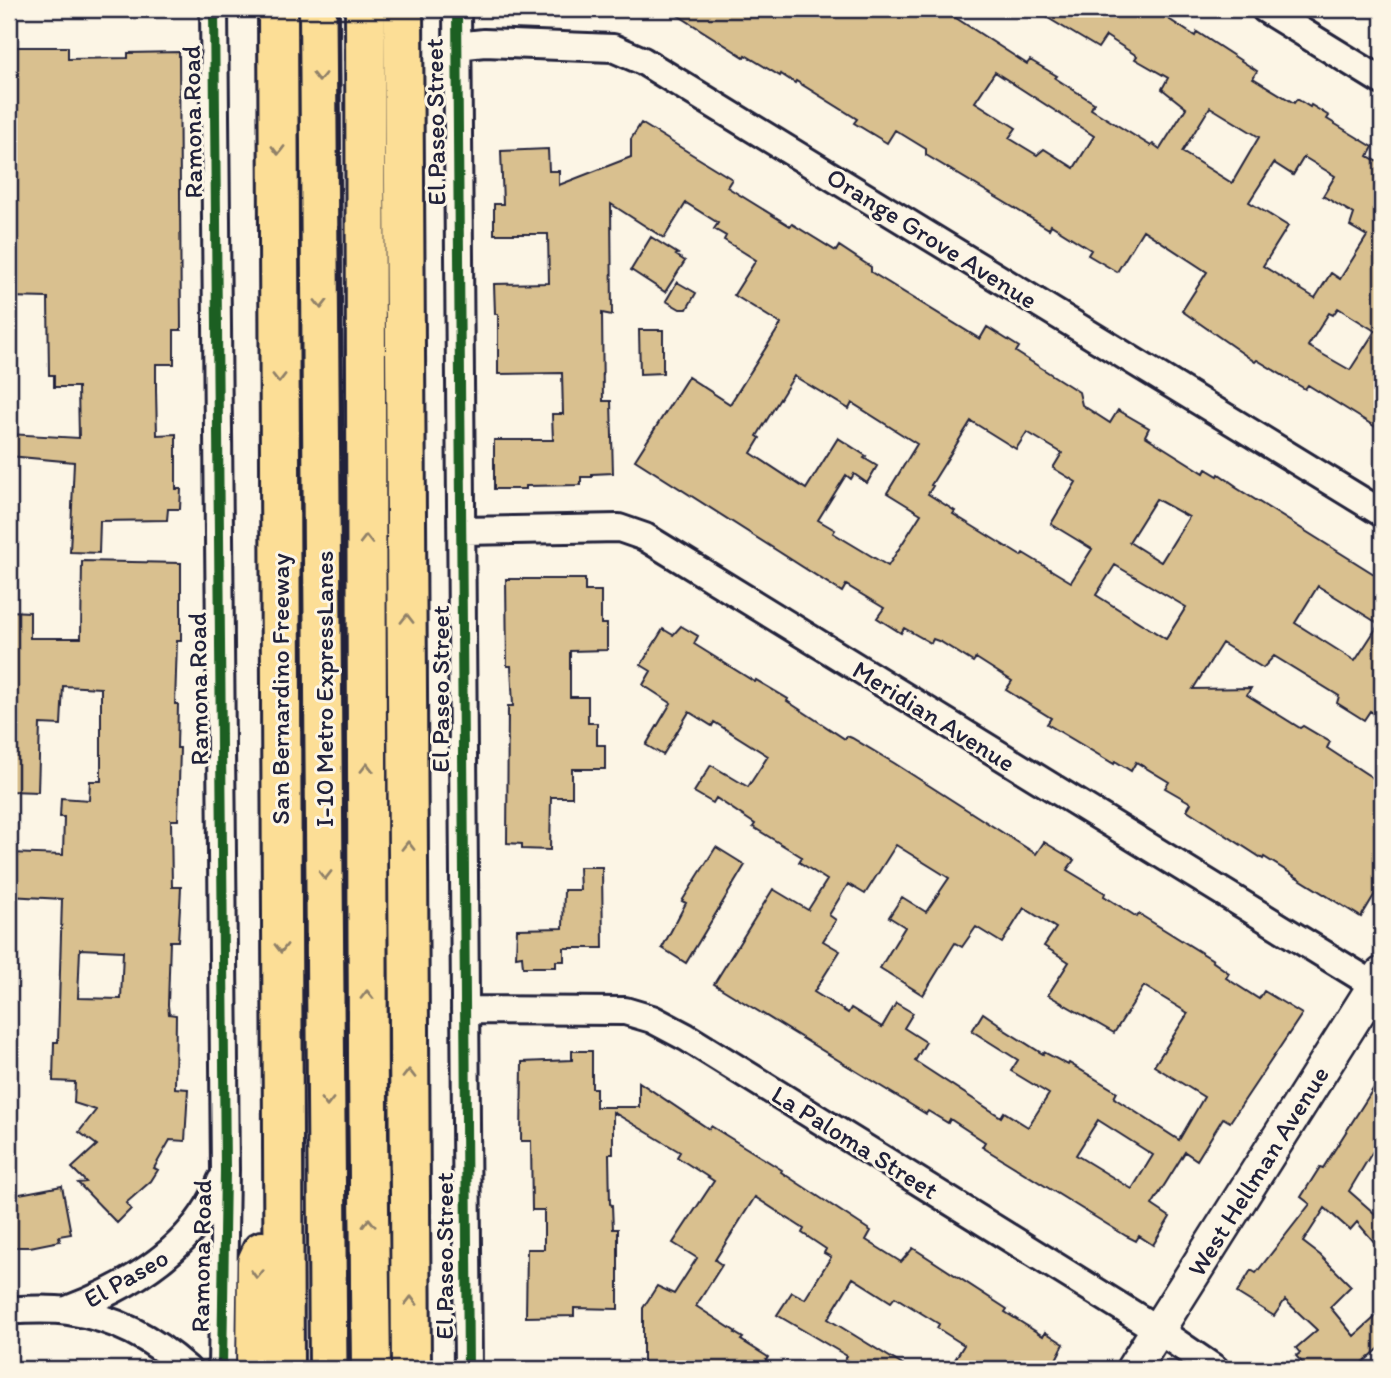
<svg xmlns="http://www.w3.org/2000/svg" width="1391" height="1378" viewBox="0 0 1391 1378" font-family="Itim,sans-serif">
<rect width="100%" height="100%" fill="#fcf5e5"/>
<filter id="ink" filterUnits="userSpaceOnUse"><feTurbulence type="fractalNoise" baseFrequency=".0143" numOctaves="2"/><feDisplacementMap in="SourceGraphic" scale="14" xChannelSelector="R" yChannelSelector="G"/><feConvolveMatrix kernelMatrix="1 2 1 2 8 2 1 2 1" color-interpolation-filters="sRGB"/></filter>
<g filter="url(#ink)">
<path fill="#d9c08f" stroke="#22223b" stroke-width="2" fill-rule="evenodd" d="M668 9H942L1027 64 1030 60 1057 76 1055 78 1094 103 1091 109 1151 146 1153 144 1160 149 1186 108 1162 89 1168 78 1135 59 1137 56 1106 36 1098 48 1033 9H1153L1195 36 1197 32 1257 71 1253 78 1294 103 1297 99 1310 107 1311 105 1329 116 1327 119 1373 147 1368 156 1382 164V431L1308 385 1305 389 1257 360 1255 362 1182 311 1207 272 1143 230 1117 272 1088 255 1091 250 1051 225 1049 229 926 155V149L895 130 887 143 854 123 857 119 796 81 795 83 781 74 780 76 745 55 744 57ZM995 72 1094 136 1074 168 1044 149 1037 155 1009 138 1016 128 975 102ZM1210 107 1259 137 1232 183 1182 152ZM1304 157 1335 176 1323 196 1354 214 1350 226 1367 236 1340 279 1331 273 1315 298 1263 266 1288 226 1249 202 1274 163 1293 175ZM1338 308 1375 331 1350 370 1308 346 1329 313 1333 315Z
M9 47H68V59L128 58V53L179 52 181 330H174V364H156V390L157 435 176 434V489H181L180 509H168L167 520 100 521 99 553 70 552 74 462 9 456V434L79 438 78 387H54V375H49L48 298 9 297Z
M641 123 732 179 727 187 790 226 792 224 836 251 839 246 871 267V272L980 339 987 327 1019 347 1016 352 1079 392 1082 405 1110 423 1118 410 1149 428 1145 436 1204 473 1206 469 1218 476 1219 474 1236 486 1235 487 1382 579V719L1370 711 1364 720 1337 703 1339 696 1274 656 1263 668 1222 643 1193 689 1251 688 1247 695 1300 728 1303 726 1330 742 1327 748 1382 784V882L1361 917 1264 857 1263 859 1187 810 1191 803 1165 788 1169 782 1136 762 1131 771 1115 761 1114 764 1047 724 1051 718 1006 690 1012 681 976 658 973 662 941 642 933 639 931 643 904 628 901 633 877 618 884 608 846 585 842 592 635 460 688 377 730 404 781 324 734 295 756 260 724 240 726 236 714 229 718 223 686 203 664 238 611 204 612 315 602 313 603 401H611L613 473 592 474V477H581V485L526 486V489H494V440H553L552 414H563L562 373 498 374V314H495L494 284 549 283 548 234H494V204H503L501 151 548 149 549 171H559V185L631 157V139ZM794 376 849 409 852 403 917 444 887 493 921 514 888 566 833 533 835 530 818 520 846 475 851 479 854 474 867 483 877 466 864 458 866 456 838 438 806 489 751 453 760 438 757 436ZM971 421 1016 449 1027 432 1062 453 1053 468 1076 482 1051 524 1092 549 1071 582 1023 553 1021 556 953 514 955 511 928 494 933 486 931 485ZM1156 499 1189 517 1161 562 1129 542ZM1115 565 1186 607 1166 639 1096 595ZM1318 586 1379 624 1355 661 1295 623Z
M651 237 678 254 676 255 685 261 665 292 631 270Z
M677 282 696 293 687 309H680L666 301Z
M639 330H663V373L640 374Z
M82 561 181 563V641H177L175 704H178L177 748H180L178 820H171L172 887H181L180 907 178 941H170L168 1005 169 1014 176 1015 175 1088 188 1089 185 1141 170 1140 154 1168 158 1170 151 1181 126 1203 131 1209 117 1223 78 1183 86 1182 72 1168 97 1145 79 1132 96 1110 74 1103 75 1082 53 1081 54 1042H58L62 899 9 896V853L63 855 64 817H60L61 798 89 800 90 781H101V688L63 686 61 725 40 724 38 792 9 791V611L30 612V638H81ZM80 949 123 951 121 999 78 998Z
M506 579H585V591H601V624H607V650L570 651V697H588V723H597V745H605V769H572V797H551L550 850 522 849V844L507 843 508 706H513L511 666H507Z
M681 626 698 636 694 644 755 682 756 680 788 699 787 701 845 739 847 736 852 738 894 763 1036 854 1044 842 1074 860 1067 870 1105 893 1104 896 1137 917 1139 914 1213 960 1212 961 1229 973 1226 978 1259 999 1264 991 1302 1014 1230 1122 1223 1118 1197 1160 1185 1152 1152 1205 1170 1217 1153 1245 1139 1236 1136 1241 1126 1236 982 1147 985 1142 950 1119 948 1123 928 1111 926 1114 714 984 773 889 808 910 827 880 799 862 802 857 753 827 755 824 716 798 713 803 694 792 711 765 748 787 768 756 714 722 712 726 689 712 663 755 646 745 671 703 643 685 651 671 641 665 663 629 673 635ZM896 845 949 878 926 912 902 897 889 917 905 927 880 968 923 995 955 943 962 947 976 927 1002 943 1024 908 1056 928 1044 946 1069 962 1048 995 1114 1033 1144 986 1188 1013 1154 1066 1204 1097 1179 1140 1114 1098 1117 1092 1069 1063 1068 1065 1044 1052 1043 1054 1000 1027 1002 1026 983 1013 972 1031 1018 1060 1011 1071 1049 1094 1028 1127 1004 1112 1001 1117 915 1061 926 1042 904 1028 913 1013 896 1003 882 1027 851 1008 848 1013 814 992 840 951 823 941 836 920 829 915 848 884 865 894ZM1098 1120 1153 1155 1132 1189 1076 1155Z
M716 847 745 865 686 963 662 948 686 903 682 901Z
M579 867H602L603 948H564V961H556V967H523L522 956 516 957 517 929 563 928 564 890H580Z
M572 1051H592V1088H596V1107H639V1082L709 1129 711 1126 782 1170 781 1172 871 1231 866 1240 901 1262 913 1248 1007 1309 1005 1312 1043 1336 1045 1332 1064 1344 1051 1369H949L964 1345 937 1328 939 1324 895 1297 891 1302 853 1278 828 1319 909 1369H863L845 1359 847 1356 777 1315 792 1292 805 1299 831 1257 824 1253 826 1249 802 1233 804 1229 755 1197 715 1260 722 1265 696 1306 736 1332 735 1333 743 1338 741 1340 768 1357 761 1369H744L730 1361 725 1369H643V1308L657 1286 674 1294 697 1258 673 1243 714 1181 677 1157 680 1152 613 1112V1154H609L610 1204 612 1205 613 1229H618V1309L574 1308V1316L526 1317 527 1249H544V1210H532L531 1141H521L522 1062 572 1060Z
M1382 1075V1136L1349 1191 1382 1220V1251L1357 1222 1350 1230 1325 1208 1303 1242 1320 1255 1351 1286 1330 1307 1354 1336 1382 1311V1346L1355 1369H1308L1296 1356 1300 1353 1296 1348 1317 1330 1285 1300 1274 1316 1237 1293 1251 1270 1256 1273 1310 1204 1301 1197 1320 1167 1323 1168Z
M62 1186 71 1234 59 1236 60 1241 30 1247H9V1196Z"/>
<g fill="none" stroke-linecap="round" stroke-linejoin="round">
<g stroke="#22223b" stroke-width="32">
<path id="minor" d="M214 9 225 1170 222 1369
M457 9 468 1369
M1265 9 1382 81
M457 46 484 43 613 48 643 61 1382 513
M462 531 619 528 645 537 1382 990
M465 1010 625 1011 652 1019 686 1037 1158 1330 1215 1369
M9 1310C28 1310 49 1308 68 1311 116 1318 152 1338 187 1369
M67 1310C131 1286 195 1248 221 1181"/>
</g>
<g stroke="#22223b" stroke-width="38">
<path id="tertiary" d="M1133 1369 1382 974"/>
</g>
<g stroke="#22223b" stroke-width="44">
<path id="motorway" d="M278 9 284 1369
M319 9 329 1369
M365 9 368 1131 371 1369
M403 9 411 1369
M256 1369 257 1262 262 1251"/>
</g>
<use href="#minor" stroke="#fcf5e5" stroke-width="26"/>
<use href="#tertiary" stroke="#fcf5e5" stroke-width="33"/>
<use href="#motorway" stroke="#fcde96" stroke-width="38"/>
<path stroke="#22223b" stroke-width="5" d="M338 9 349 1369"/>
<g stroke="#fcf5e5" stroke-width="15">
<path id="cycleway" d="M214 9 225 1170 222 1369
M457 9 468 1369"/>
</g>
<use href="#cycleway" stroke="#1b5e20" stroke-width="10"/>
</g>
<defs><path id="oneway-chevron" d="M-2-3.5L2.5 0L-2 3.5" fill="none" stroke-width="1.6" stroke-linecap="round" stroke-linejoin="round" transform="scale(1.75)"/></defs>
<g stroke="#8f8068">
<use href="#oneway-chevron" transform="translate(319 77) rotate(90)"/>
<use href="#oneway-chevron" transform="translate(278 150) rotate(90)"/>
<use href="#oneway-chevron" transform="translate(321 304) rotate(90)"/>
<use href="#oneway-chevron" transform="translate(279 378) rotate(90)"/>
<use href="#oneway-chevron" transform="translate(366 540) rotate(-90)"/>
<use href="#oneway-chevron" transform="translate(407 619) rotate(-90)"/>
<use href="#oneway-chevron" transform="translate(367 768) rotate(-90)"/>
<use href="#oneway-chevron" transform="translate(408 846) rotate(-90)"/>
<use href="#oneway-chevron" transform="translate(325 875) rotate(90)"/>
<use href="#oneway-chevron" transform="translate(281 948) rotate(90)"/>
<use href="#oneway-chevron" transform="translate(367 995) rotate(-90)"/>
<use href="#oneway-chevron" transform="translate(409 1074) rotate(-90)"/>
<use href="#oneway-chevron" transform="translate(327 1102) rotate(90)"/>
<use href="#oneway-chevron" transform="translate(369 1223) rotate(-91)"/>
<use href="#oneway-chevron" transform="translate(257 1274) rotate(91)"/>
<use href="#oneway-chevron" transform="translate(411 1301) rotate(-90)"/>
</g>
</g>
<g text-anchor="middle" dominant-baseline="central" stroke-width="6" stroke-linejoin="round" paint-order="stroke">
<g font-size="26" fill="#22223b" stroke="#fcf5e5">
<text transform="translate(192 122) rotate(-91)">Ramona Road</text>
<text transform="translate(435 122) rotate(-91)">El Paseo Street</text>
<text transform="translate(932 238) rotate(32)">Orange Grove Avenue</text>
<text transform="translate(198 689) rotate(-91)">Ramona Road</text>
<text transform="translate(280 689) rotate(-90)">San Bernardino Freeway</text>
<text transform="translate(324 689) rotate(-90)">I-10 Metro ExpressLanes</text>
<text transform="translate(440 689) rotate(-90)">El Paseo Street</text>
<text transform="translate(934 716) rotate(32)">Meridian Avenue</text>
<text transform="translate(855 1142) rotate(32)">La Paloma Street</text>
<text transform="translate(1258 1171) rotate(-58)">West Hellman Avenue</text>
<text transform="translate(201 1256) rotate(-89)">Ramona Road</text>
<text transform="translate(444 1256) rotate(-90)">El Paseo Street</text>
<text transform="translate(126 1278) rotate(-30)">El Paseo</text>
</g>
</g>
<rect width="1391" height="1378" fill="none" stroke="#fcf5e5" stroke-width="35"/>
<rect x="18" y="18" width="1356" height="1343" fill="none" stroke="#22223b" stroke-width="2.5" filter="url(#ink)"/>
</svg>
